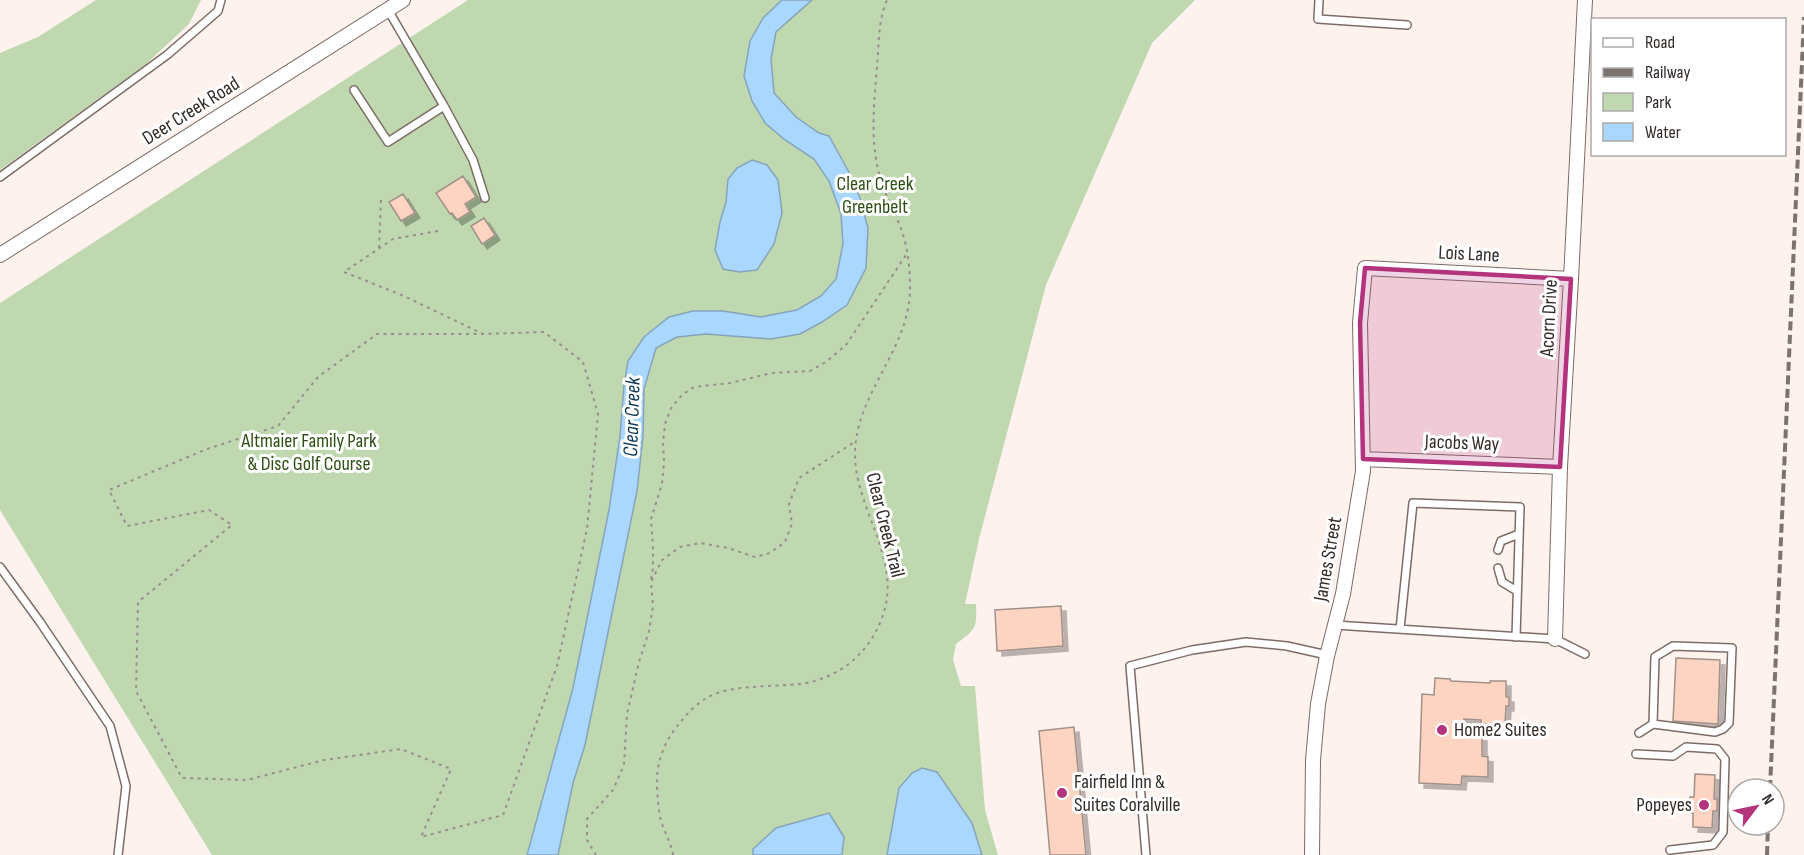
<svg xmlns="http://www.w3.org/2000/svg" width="1804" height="855" viewBox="0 0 1804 855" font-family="'Sofia Sans Condensed',sans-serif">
<defs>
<filter id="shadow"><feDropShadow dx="5" dy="5" stdDeviation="0" flood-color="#0004"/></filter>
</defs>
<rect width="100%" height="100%" fill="#fdf2ed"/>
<path fill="#bfd8af" d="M96 0H201L189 24 145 65 0 170V53L38 37Z
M468 0H1195L1152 43 1046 285 979 539 965 604H976C977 629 976 629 956 644L953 660 961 686H975L985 810 998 855H558L573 783 585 745 637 491 643 436 644 389 656 348 677 337 669 318 624 385 620 436 609 510 573 688 527 855H212L0 510V303Z"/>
<path fill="#aad7fd" stroke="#86a4bd" stroke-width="1.5" d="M782 0H812L776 32 771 59 774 93 796 117 819 133 829 136 851 176 860 198 868 228 866 268 847 305 822 322 800 334 771 339 706 334 677 337 656 348 644 389 643 436 637 491 585 745 573 783 558 855H527L573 688 609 510 620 436 624 385 628 361 644 337 669 317 693 311H723L761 317 797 310 821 296 836 279 843 244 841 214 829 181 814 159 785 140 765 123 752 101 744 76 750 41 763 18Z
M752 160 767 165 778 180 782 213 774 244 757 270 739 272 723 269 715 250 720 222 726 202 728 179 737 168Z
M922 768 937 772 972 823 982 855H887L899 788 912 773Z
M829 813 844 837 842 855H753V849L776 828Z"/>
<path fill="#fdd3c1" stroke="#a19189" stroke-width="1.5" filter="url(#shadow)" d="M463 176 476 197 465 204 470 212 457 220 452 213 450 214 436 193Z
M403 194 415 213 401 221 389 202Z
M484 218 495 235 482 244 471 226Z
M1061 606 1063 646 997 651 995 610Z
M1676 658 1720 660 1718 724 1673 721Z
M1435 678 1450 679 1451 681 1490 683V681H1506V697H1509V706H1506L1505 725 1481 724V720L1464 719V735L1482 736V756L1488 757V777L1462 776 1461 785 1419 783 1422 694 1434 695Z
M1074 727 1086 855H1050L1039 731Z
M1695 774 1715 775 1714 799H1717V811H1713L1712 828 1693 827V813H1690V797H1694Z"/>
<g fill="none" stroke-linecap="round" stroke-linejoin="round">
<g stroke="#7c6c65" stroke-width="10">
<path id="lane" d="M1319 0 1318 19 1407 25
M388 10 444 106 473 160 485 198
M354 90 388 142 444 106
M0 177 167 55 218 11 221 0
M1498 550 1501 541 1519 534
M0 567 40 622 110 726 126 786 118 855
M1498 568 1502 582 1517 591
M1335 625 1555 639 1585 654
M1400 629 1413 503 1520 507 1516 637
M1639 733 1653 724 1655 657 1673 646 1732 648 1729 723 1723 729 1715 732 1653 724
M1636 754 1673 756 1686 747 1717 749 1725 759 1723 832 1713 845 1670 850
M1146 855 1130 666 1192 650 1246 642 1287 646 1327 655"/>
</g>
<g stroke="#7c6c65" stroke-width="16">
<path id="street" d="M0 255 403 0
M1363 459 1560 467
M1555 639 1560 467 1571 279 1585 0
M1312 855 1313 760 1318 704 1327 656 1343 594 1363 471 1360 323 1365 268 1571 279"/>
</g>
<path stroke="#988f8b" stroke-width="2" stroke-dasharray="3 4.5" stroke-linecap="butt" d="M438 231 393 239 344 272 404 296 483 334 544 332 583 362 598 414 587 529 557 666 503 815 421 837 451 769 401 749 324 760 247 780 182 778 136 691 138 602 232 525 209 510 127 526 109 490 207 449 278 426 318 377 377 334H483
M379 248 381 200
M651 579 653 568V546L651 519 662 484 664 462 663 442 665 424 671 408 682 395 694 387 730 383 772 373 810 371 826 362 846 345 908 252
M596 855 587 840V819L613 790 624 765 627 714 639 662 649 631 653 606 651 582 662 560 680 547 700 543 728 548 755 557 770 553 785 542 792 524 789 504 799 478 856 441
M673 855C671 843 665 833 661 821 658 809 657 792 657 780 657 760 666 739 679 724 686 715 695 705 705 699 719 690 738 688 754 687 771 685 789 686 806 683 842 676 871 651 883 615 902 560 856 510 855 456 854 394 911 349 910 287 910 264 907 242 898 221 893 208 886 196 882 183 869 145 874 106 877 66 879 45 878 20 887 0"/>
<use href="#lane" stroke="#fff" stroke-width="7"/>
<use href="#street" stroke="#fff" stroke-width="14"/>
<path stroke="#7b736f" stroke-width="4" stroke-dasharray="9 4.5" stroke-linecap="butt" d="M1770 789 1804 17
M1767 855 1768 825"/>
</g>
<path fill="#b4337d" fill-opacity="0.2" stroke="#b4337d" stroke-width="4.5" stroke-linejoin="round" d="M1365 268 1571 279 1560 467 1363 459 1360 323Z"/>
<g fill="#b4337d" stroke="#fff" stroke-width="2">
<circle cx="1442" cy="730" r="6"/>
<circle cx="1062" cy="793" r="6"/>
<circle cx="1704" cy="805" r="6"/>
</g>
<g text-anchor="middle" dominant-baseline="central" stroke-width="6" stroke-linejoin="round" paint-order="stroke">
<g font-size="20" fill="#332c29" stroke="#fff">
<text transform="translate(191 111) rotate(-32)">Deer Creek Road</text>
<text transform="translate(1469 254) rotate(3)">Lois Lane</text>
<text transform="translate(1549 318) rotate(-87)">Acorn Drive</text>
<text transform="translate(1462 443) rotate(2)">Jacobs Way</text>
<text transform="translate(885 525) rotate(76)">Clear Creek Trail</text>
<text transform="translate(1328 559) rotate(-80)">James Street</text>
</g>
<g font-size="20" fill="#2f4f14" stroke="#fff">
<text x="875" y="184">Clear Creek<tspan x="875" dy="23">Greenbelt</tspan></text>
<text x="309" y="441">Altmaier Family Park<tspan x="309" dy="23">&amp; Disc Golf Course</tspan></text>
</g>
<g font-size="20" fill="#332c29" stroke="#fff" text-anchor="start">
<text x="1454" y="730">Home2 Suites</text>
<text x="1074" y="782">Fairfield Inn &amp;<tspan x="1074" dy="23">Suites Coralville</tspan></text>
<text x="1692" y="805" text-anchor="end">Popeyes</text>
</g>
<g font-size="21" font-style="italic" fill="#0d3957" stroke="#fff">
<text transform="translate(632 417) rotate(-88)">Clear Creek</text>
</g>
</g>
<rect x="1591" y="18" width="195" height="138" fill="#ffffff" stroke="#adaba9" stroke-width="1.5"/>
<rect x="1603" y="38" width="30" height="9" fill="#ffffff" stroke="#adaba9" stroke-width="1.5"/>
<text x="1645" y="48" font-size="18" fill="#332c29">Road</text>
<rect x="1603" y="68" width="30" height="9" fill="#7b736f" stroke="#adaba9" stroke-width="1.5"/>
<text x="1645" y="78" font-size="18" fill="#332c29">Railway</text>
<rect x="1603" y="93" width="30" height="18" fill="#bfd8af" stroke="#adaba9" stroke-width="1.5"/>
<text x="1645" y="108" font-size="18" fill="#332c29">Park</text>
<rect x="1603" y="123" width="30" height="18" fill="#aad7fd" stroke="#adaba9" stroke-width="1.5"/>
<text x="1645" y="138" font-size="18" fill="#332c29">Water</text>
<g transform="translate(1756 807) rotate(58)"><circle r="28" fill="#ffffff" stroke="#adaba9" stroke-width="1.5"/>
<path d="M0-4.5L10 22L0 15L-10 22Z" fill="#b4337d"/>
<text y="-9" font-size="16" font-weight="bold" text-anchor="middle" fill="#332c29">N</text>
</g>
</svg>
